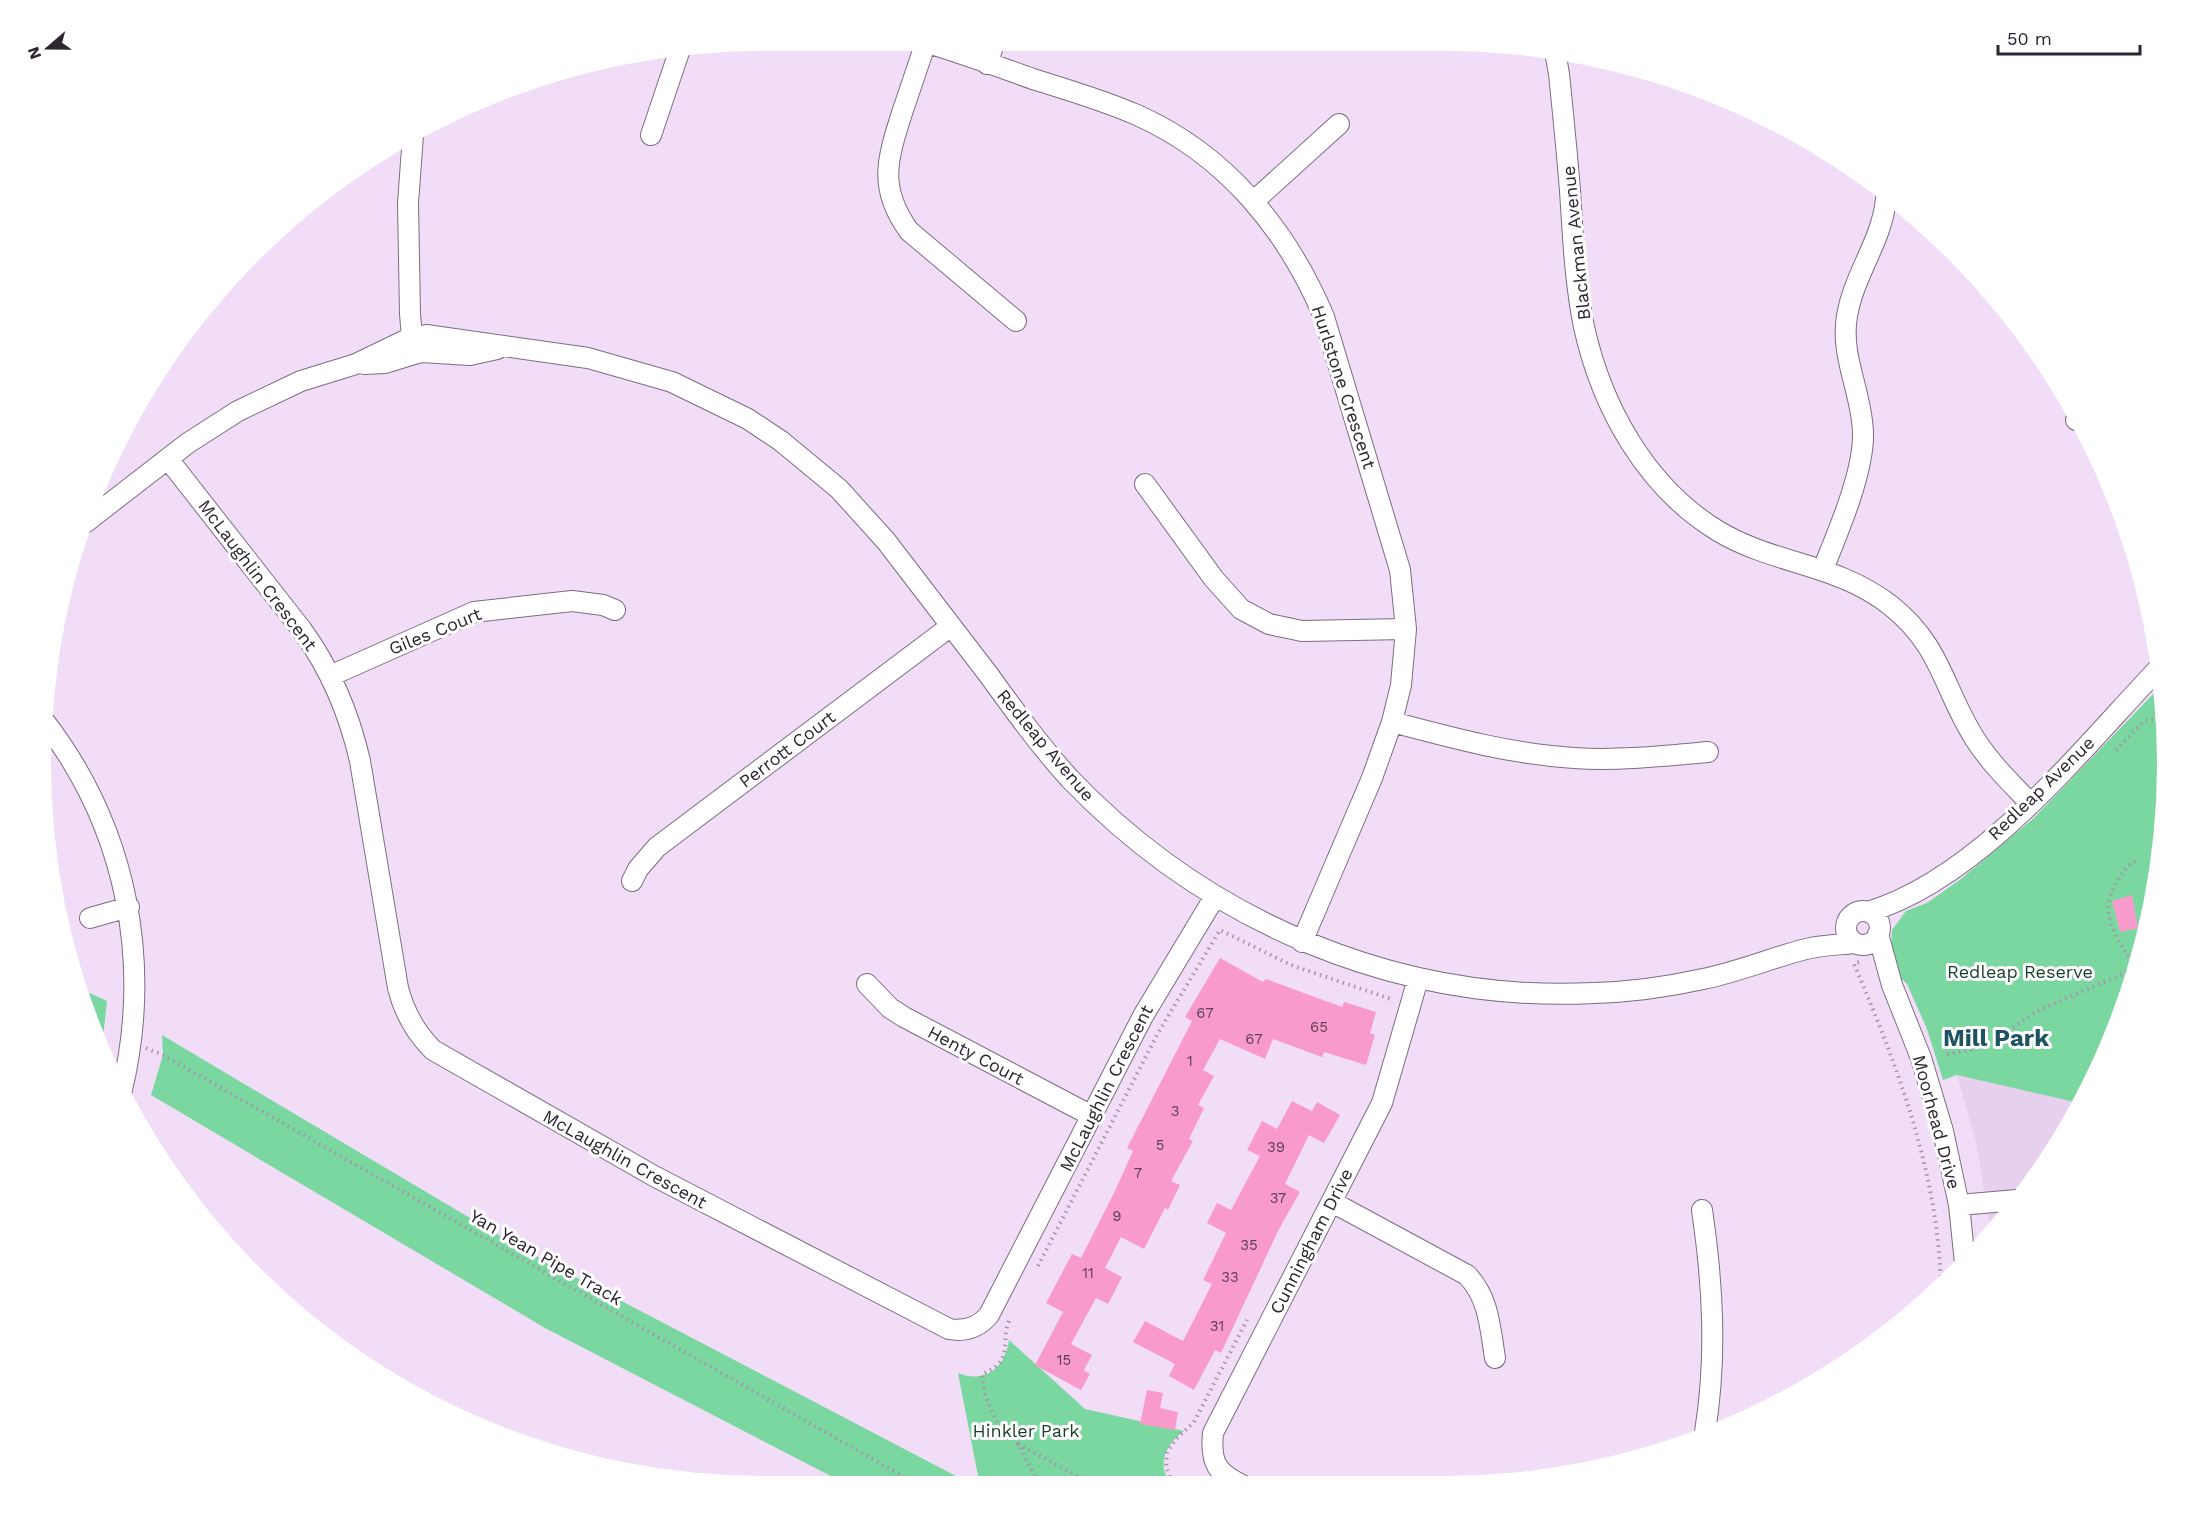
<svg xmlns="http://www.w3.org/2000/svg" width="2208" height="1527" viewBox="0 0 2208 1527" font-family="'Work Sans',sans-serif">
<rect width="100%" height="100%" fill="#f1ddf7"/>
<path fill="#e7cfee" d="M1957 1075 2079 1103 2045 1165 1991 1231 1977 1147Z"/>
<path fill="#7bd7a0" d="M2160 687 2167 764 2154 905 2112 1040 2079 1103 1957 1075 1943 1080 1927 1029 1907 984 1900 977 1891 950 1892 930 1906 911 1927 903 1961 879 2034 818Z
M83 990 107 1001 102 1046Z
M162 1035 522 1249 975 1486H850L545 1328 151 1095 163 1055Z
M1009 1340 1085 1409 1184 1431C1165 1445 1155 1466 1173 1486H980L958 1373C985 1384 1005 1368 1009 1340Z"/>
<path fill="#f89bcc" d="M2132 895 2138 928 2120 932 2112 901Z
M1220 958 1263 982 1266 979 1342 1007 1344 1002 1376 1012 1370 1033 1375 1035 1366 1065 1324 1052 1322 1057 1273 1039 1265 1059 1220 1039 1203 1070 1214 1076 1198 1105 1204 1108 1189 1139 1193 1141 1171 1181 1180 1185 1168 1210 1165 1208 1144 1249 1121 1237 1105 1268 1122 1277 1108 1304 1096 1298 1071 1344 1092 1355 1084 1370 1090 1374 1081 1390 1035 1365 1063 1312 1046 1303 1072 1254 1081 1258 1114 1193 1133 1151 1127 1148 1192 1021 1185 1017Z
M1292 1101 1312 1111 1317 1102 1340 1115 1324 1143 1309 1135 1285 1184 1300 1192 1279 1229 1221 1353 1215 1350 1194 1390 1169 1376 1175 1364 1133 1342 1145 1321 1183 1341 1212 1284 1203 1280 1226 1233 1207 1223 1217 1203 1231 1210 1260 1156 1247 1150 1262 1121 1277 1129Z
M1147 1390 1163 1393 1160 1408 1178 1412 1175 1430 1140 1424Z"/>
<g fill="none" stroke-linecap="round" stroke-linejoin="round">
<g stroke="#7e6c83" stroke-width="22">
<path id="minor" d="M921 41C959 52 996 66 1033 79 1068 90 1103 100 1137 115 1225 154 1287 229 1324 317L1400 570 1406 629 1401 685 1392 722 1372 778 1302 942
M926 42C918 66 910 89 902 113 887 160 878 188 909 231L1016 321
M1555 51 1559 74C1563 113 1567 152 1570 191 1573 237 1575 283 1584 327 1602 408 1646 487 1718 531 1775 565 1836 563 1890 605 1942 646 1943 689 1975 739 1990 763 2011 783 2030 803
M987 64 995 41
M413 135 408 203 410 314 412 337 421 352
M651 135 679 52
M1254 201 1339 124
M364 364 385 363 421 352 470 355 497 349
M2076 420H2077
M168 459 302 630C331 670 349 713 360 761L398 988C404 1012 415 1032 433 1050L654 1176 949 1329C965 1332 978 1328 989 1315L1143 1016 1214 898
M1145 484 1214 579 1241 609 1269 624 1302 631 1406 629
M86 522 188 443 238 411 301 381 356 364 410 338 426 335 588 358 672 382 748 419 781 441 839 489 886 541C920 585 954 630 988 674 1014 710 1040 746 1070 779 1206 921 1396 1003 1594 993 1630 992 1667 987 1703 979 1737 972 1769 959 1802 950 1819 945 1837 945 1854 943
M1823 569C1838 532 1864 472 1863 433 1862 392 1840 357 1847 316 1854 274 1882 241 1886 199
M330 676 474 612 572 601 603 605 615 610
M45 722C127 829 153 963 121 1094
M1392 722C1452 738 1511 754 1574 758 1618 761 1663 756 1708 752
M632 881 638 869 657 847 951 626
M1846 928a17 17 0 1 1 34 0a17 17 0 1 1-34 0Z
M1868 912C1979 879 2080 751 2158 669
M90 918 129 907
M1878 934 1892 985 1921 1058 1943 1131 1959 1205 1965 1263
M867 984 890 1008 904 1017 1092 1116
M1332 1202 1467 1275C1489 1298 1490 1327 1495 1358
M1959 1205 2017 1200
M1702 1210C1713 1285 1717 1357 1705 1432
M1244 1486C1217 1473 1210 1464 1213 1433L1382 1103 1418 979"/>
</g>
<path stroke="#a595a9" stroke-width="4" stroke-dasharray="1.5 4.5" stroke-linecap="butt" d="M2116 750 2144 721 2163 717
M1859 962 1854 964C1898 1067 1938 1173 1941 1286
M2135 967C2117 938 2096 913 2118 880 2123 872 2128 864 2138 860
M146 1048 163 1055 920 1486
M1947 1054 1971 1050 2002 1035 2035 1012 2134 969
M1038 1266 1158 1033 1220 930 1291 965 1391 999 1390 1002
M1009 1321C1000 1343 1015 1361 982 1374L985 1394 996 1421 1018 1444 1040 1486
M1018 1444 1096 1486
M1109 1486 1130 1482 1171 1480 1166 1467 1167 1452 1176 1439 1194 1422 1247 1320"/>
<use href="#minor" stroke="#fff" stroke-width="20"/>
</g>
<g text-anchor="middle" dominant-baseline="central" stroke-width="6" stroke-linejoin="round" paint-order="stroke">
<g font-size="15" fill="#604256">
<text x="1205" y="1013">67</text>
<text x="1319" y="1027">65</text>
<text x="1254" y="1039">67</text>
<text x="1190" y="1061">1</text>
<text x="1175" y="1111">3</text>
<text x="1160" y="1145">5</text>
<text x="1276" y="1147">39</text>
<text x="1138" y="1173">7</text>
<text x="1278" y="1198">37</text>
<text x="1117" y="1216">9</text>
<text x="1249" y="1245">35</text>
<text x="1088" y="1273">11</text>
<text x="1230" y="1277">33</text>
<text x="1217" y="1326">31</text>
<text x="1064" y="1360">15</text>
</g>
<g font-size="18" fill="#2d252f" stroke="#fff">
<text transform="translate(1576 243) rotate(-96)">Blackman Avenue</text>
<text transform="translate(1344 387) rotate(72)">Hurlstone Crescent</text>
<text transform="translate(258 575) rotate(53)">McLaughlin Crescent</text>
<text transform="translate(435 631) rotate(-22)">Giles Court</text>
<text transform="translate(1046 745) rotate(50)">Redleap Avenue</text>
<text transform="translate(787 749) rotate(-37)">Perrott Court</text>
<text transform="translate(2041 788) rotate(-44)">Redleap Avenue</text>
<text transform="translate(976 1055) rotate(28)">Henty Court</text>
<text transform="translate(1106 1088) rotate(-63)">McLaughlin Crescent</text>
<text transform="translate(1937 1122) rotate(75)">Moorhead Drive</text>
<text transform="translate(625 1159) rotate(29)">McLaughlin Crescent</text>
<text transform="translate(1311 1241) rotate(-63)">Cunningham Drive</text>
<text transform="translate(546 1257) rotate(30)">Yan Yean Pipe Track</text>
</g>
<g font-size="18" fill="#153f28" stroke="#fff">
<text x="2020" y="971">Redleap Reserve</text>
<text x="1026" y="1430">Hinkler Park</text>
</g>
<g font-size="24" font-weight="bold" fill="#1e5361" stroke="#fff">
<text x="1996" y="1038">Mill Park</text>
</g>
</g>
<path d="M0 0H2208V1527H0ZM763 51H1445A712 712 0 0 1 2157 763V764A712 712 0 0 1 1445 1476H763A712 712 0 0 1 51 764V763A712 712 0 0 1 763 51Z" fill="#fff" fill-rule="evenodd"/>
<g transform="translate(48 48) rotate(250)" stroke="#ffffff" stroke-width="4.5" paint-order="stroke">
<path d="M0-4.5L10 22L0 15L-10 22Z" fill="#2d252f"/>
<text y="-9" font-size="16" font-weight="bold" text-anchor="middle" fill="#2d252f">N</text>
</g>
<path d="M1998 45v9h142v-9" fill="none" stroke="#2d252f" stroke-width="3"/>
<text x="2007" y="45" font-size="18" fill="#2d252f" stroke="#ffffff" stroke-width="4.5" paint-order="stroke">50 m</text>
</svg>
